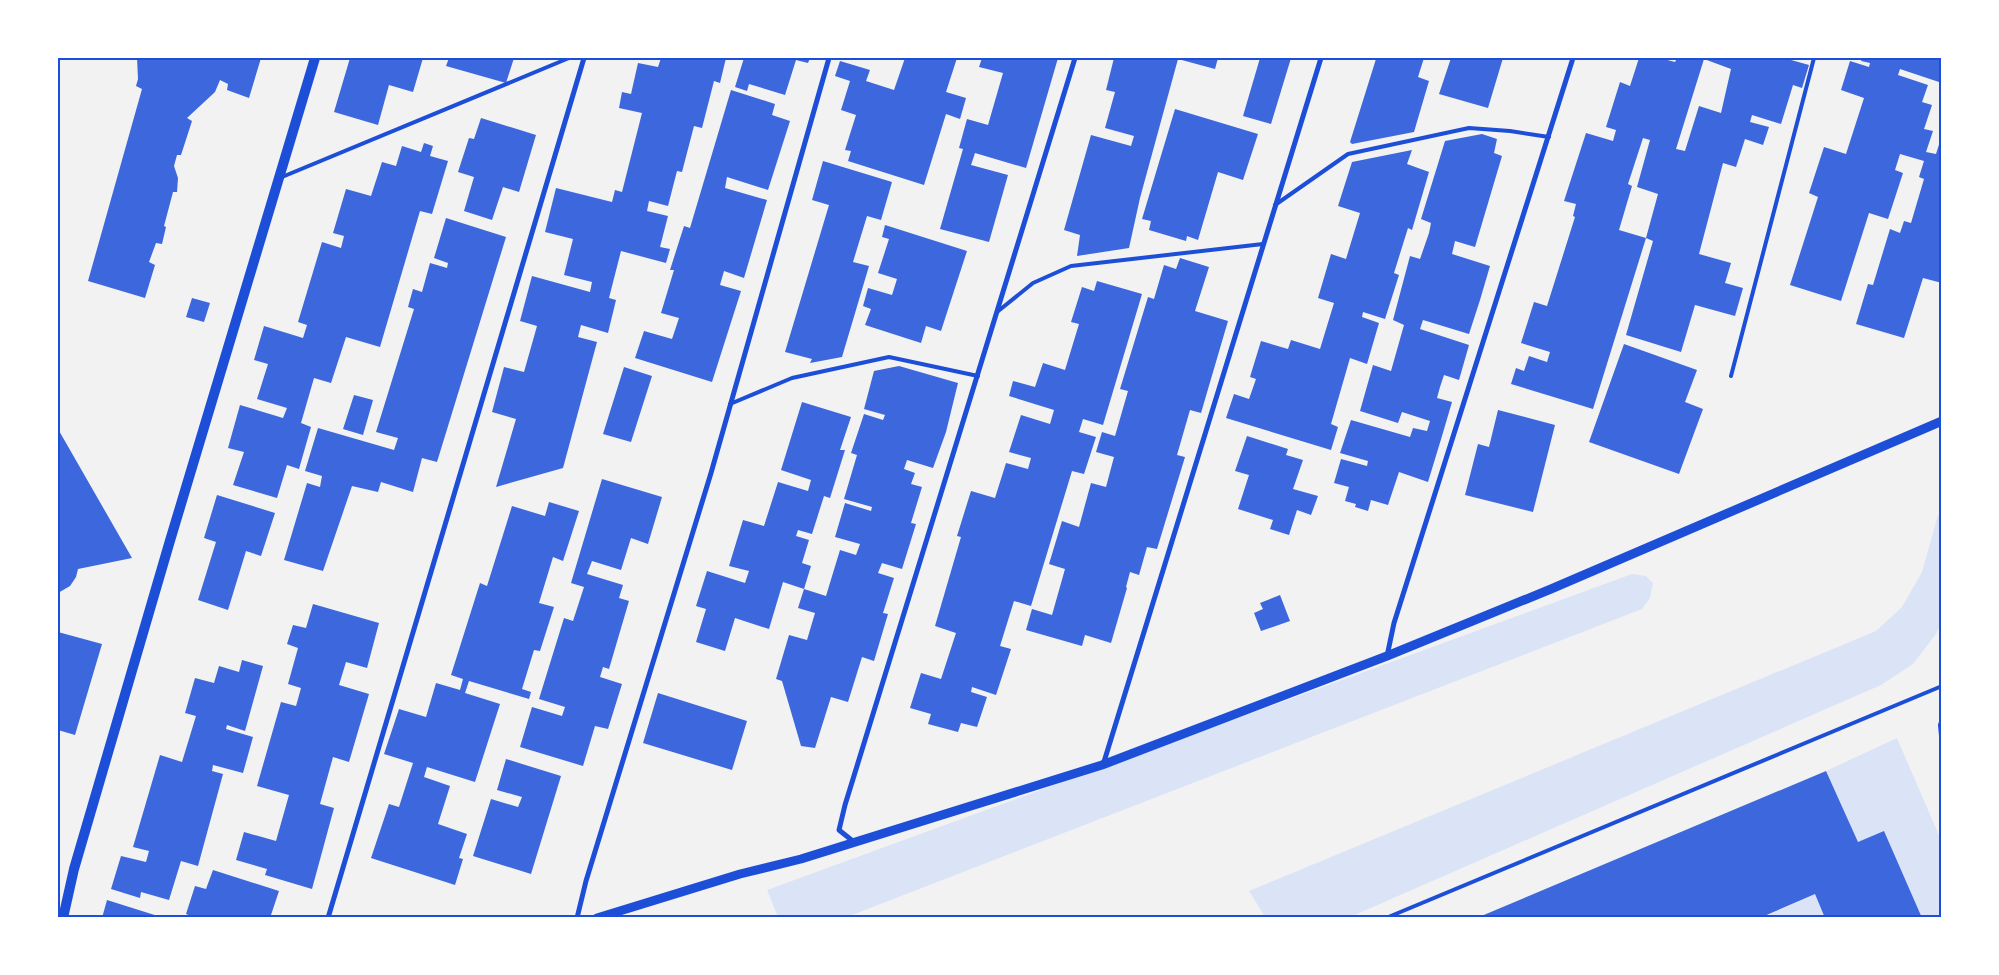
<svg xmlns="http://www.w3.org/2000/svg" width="1999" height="975" viewBox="0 0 1999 975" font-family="Raleway,sans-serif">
<rect width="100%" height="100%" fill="#f2f2f2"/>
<path fill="#dbe4f7" d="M1938 515 1942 516 1941 624 1936 634 1913 664 1881 685 1350 917H1265L1249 891 1876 631 1902 607 1922 572Z
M1632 574 1646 576 1653 583 1650 598 1642 609 847 917H778L767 890Z
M1897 738 1941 840V917H1922L1858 842 1826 771Z
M1815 894 1825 917 1762 918Z"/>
<path fill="#3d67dc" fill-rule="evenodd" d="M137 58H261L249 98 227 90 228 84 220 80 215 92 187 118 192 121 181 155H177L174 166 178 178 177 192H173L164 226 166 227 162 244 156 243 149 262 155 265 145 298 88 281 142 89 136 86 138 79Z
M350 58H423L413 92 389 85 378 125 334 112Z
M449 58H514L506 83 446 66Z
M661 58H726L720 83 714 81 702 128 694 126 682 172 677 171 668 206 649 201 647 211 668 216 660 247 670 249 666 263 621 251 609 298 616 300 608 333 581 325 578 337 597 342 563 468 496 487 516 419 492 412 504 367 524 372 537 326 520 321 532 276 590 292 592 282 564 275 573 239 545 232 556 188 612 202 615 190 622 192 642 113 619 108 622 92 631 94 638 63 658 67Z
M744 58H810L808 63 796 60 785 95 749 84 747 91 735 87Z
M905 58H957L946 92 966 98 960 119 946 114 924 185 848 161 851 151 845 150 856 115 841 110 850 81 835 76 840 61 870 70 866 81 894 90Z
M982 58H1058L1026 168 975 153 971 165 1008 175 989 242 940 229 963 149 959 148 967 119 988 125 1003 73 979 67Z
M1114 58H1218L1215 69 1178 59 1140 198 1129 248 1077 256 1080 235 1064 230 1091 135 1131 146 1134 136 1105 128 1115 92 1106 90Z
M1260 58H1291L1271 124 1243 116Z
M1371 58H1424L1418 77 1429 81 1414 132 1352 144 1350 142 1376 59Z
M1451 58H1503L1488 108 1439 94Z
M1639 58H1660L1675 62 1677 58H1784L1809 65 1802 88 1793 85 1781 124 1752 115 1750 122 1769 127 1763 145 1745 139 1736 167 1723 163 1699 254 1731 263 1725 283 1743 288 1735 316 1695 305 1681 352 1626 335 1653 241 1646 238 1658 194 1637 187 1650 140 1643 138 1628 184 1632 186 1619 230 1646 238 1593 409 1511 384 1516 368 1524 371 1529 356 1547 362 1550 352 1521 343 1534 302 1547 306 1575 217 1573 216 1576 204 1564 201 1586 133 1613 141 1616 130 1606 127 1620 82 1630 86ZM1704 59 1731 69 1721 113 1699 106 1685 151 1676 149Z
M1862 58H1942V83L1900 69 1898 75 1928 85 1922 102 1932 105 1924 129 1933 131 1926 152 1936 154 1942 135V283L1923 278 1904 338 1856 324 1868 284 1873 285 1890 229 1900 233 1904 221 1911 223 1924 179 1919 177 1924 161 1900 154 1895 170 1903 173 1888 219 1869 213 1841 301 1790 285 1818 197 1809 193 1824 147 1846 154 1864 98 1841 90 1850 61 1869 67 1870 63 1861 61Z
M731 90 775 104 772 115 790 121 768 190 727 177 725 188 767 200 744 278 724 271 720 285 741 291 712 382 635 358 644 331 672 339 679 318 661 313 674 270H670L684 226 690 228Z
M1175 109 1258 134 1243 180 1218 172 1198 240 1187 236 1186 241 1149 230 1151 221 1142 219Z
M481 118 536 135 519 192 503 187 492 220 464 211 474 177 458 172 469 138 474 139Z
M1482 134 1497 139 1494 153 1502 156 1475 247 1455 241 1452 254 1490 266 1480 300 1469 334 1423 320 1420 329 1469 345 1459 380 1444 375 1440 387 1437 398 1452 402 1442 436 1428 482 1399 472 1388 505 1371 500 1368 511 1355 507 1356 504 1345 501 1349 487 1334 483 1341 459 1367 466 1368 461 1340 453 1351 420 1410 437 1413 428 1427 431 1430 421 1402 412 1398 423 1360 411 1373 365 1391 371 1404 325 1393 320 1410 256 1420 259 1429 233 1431 223 1421 219 1445 141Z
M424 143 433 146 430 156 448 161 432 214 420 211 380 347 346 337 331 383 314 378 301 423 311 427 299 469 287 465 277 498 233 485 244 452 228 448 240 405 283 418 287 408 257 399 268 364 254 360 264 326 303 338 307 325 298 322 322 242 341 248 344 236 333 233 346 189 371 196 382 162 396 166 402 146 421 152Z
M1412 150 1407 164 1429 172 1412 230 1408 228 1394 273 1399 275 1385 319 1363 312 1362 317 1379 323 1367 364 1350 358 1331 424 1338 427 1331 450 1226 418 1234 394 1249 399 1256 379 1250 377 1261 341 1288 349 1291 340 1320 349 1334 303 1318 298 1331 254 1346 259 1360 213 1338 206 1352 162Z
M823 161 892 182 881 220 867 216 853 262 869 266 842 357 810 363 812 359 785 352 829 205 812 200Z
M446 218 506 237 437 462 422 458 413 492 381 482 378 492 352 486 323 571 284 560 307 483 320 487 322 476 305 471 318 428 394 450 398 438 376 432 414 309 408 307 413 289 422 292 430 263 447 268 448 263 434 258Z
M885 225 967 251 941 331 926 326 921 343 865 325 871 309 863 306 868 288 892 295 897 279 878 273 889 239 882 237Z
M1180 258 1209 267 1195 311 1228 321 1201 413 1190 410 1177 455 1185 457 1157 549 1147 547 1139 575 1130 572 1126 587 1127 588 1111 643 1085 635 1082 646 1026 630 1032 609 1052 615 1065 569 1049 564 1062 521 1079 527 1091 483 1106 487 1114 457 1096 452 1102 432 1115 436 1128 391 1120 389 1148 297 1154 299 1164 265 1176 269Z
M1097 281 1142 294 1103 425 1083 419 1079 432 1096 437 1084 474 1072 471 1031 606 1014 601 1000 646 1011 649 996 695 972 687 971 692 987 697 977 727 961 723 958 732 928 724 931 714 910 708 921 673 941 679 956 633 935 626 961 537 957 536 971 491 995 498 1006 463 1028 469 1031 458 1009 452 1021 415 1050 424 1054 410 1009 396 1013 381 1035 387 1043 363 1065 370 1079 324 1071 322 1082 287 1094 291Z
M192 298 210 303 204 322 186 317Z
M1624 344 1697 370 1685 402 1703 409 1679 474 1589 442Z
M899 366 958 383 946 432 933 468 907 460 904 469 915 473 911 484 922 487 911 523 916 524 902 569 882 563 878 573 894 578 883 613 888 614 874 661 862 657 848 702 831 697 815 748 801 746 782 681 776 679 789 635 807 640 815 613 798 608 804 589 783 582 769 629 735 618 725 651 696 642 706 609 696 606 707 571 745 583 749 571 729 566 743 520 764 526 778 482 808 491 811 480 781 470 802 402 851 417 840 450H845L830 498 824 496 812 534 798 530 796 536 809 540 802 563 811 566 804 589 826 596 840 550 856 555 860 544 835 537 845 503 871 511 872 507 844 499 857 455 851 453 864 414 883 420 885 415 864 409 874 371Z
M624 367 652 376 631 442 603 434Z
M354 395 373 400 363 435 343 429Z
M1498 410 1555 425 1533 512 1465 495 1478 444 1489 447Z
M58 429 132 558 78 569 76 577 70 586 58 593Z
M1247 436 1288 449 1286 455 1303 460 1293 489 1318 496 1311 515 1297 510 1289 535 1270 529 1273 520 1238 509 1249 475 1235 471Z
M602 479 662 497 648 544 631 538 621 570 592 561 587 574 623 585 619 598 629 601 609 669 603 667 600 677 622 684 608 729 595 726 583 766 520 747 532 707 562 716 565 707 539 699 564 618 573 621 584 587 571 583Z
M217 495 275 513 261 556 246 551 228 610 198 600 216 542 204 538Z
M549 502 579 511 563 561 553 557 539 603 554 607 540 651 534 650 522 689 531 692 529 699 469 681 465 693 500 704 475 782 427 767 424 777 450 786 438 824 467 834 459 858 463 859 455 885 371 858 389 804 399 807 413 763 384 754 399 709 426 717 436 683 460 690 463 679 451 675 480 583 487 586 512 506 545 516Z
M1280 595 1290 621 1261 631 1254 613 1263 609 1260 603Z
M313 604 379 623 367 668 346 662 339 685 369 694 349 762 333 757 320 804 334 808 312 889 265 875 267 869 236 860 244 832 276 841 289 795 257 786 281 702 296 706 298 699 301 688 288 684 298 648 287 644 293 625 306 628Z
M58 632 102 644 75 735 58 730Z
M242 660 263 666 245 731 227 725 226 729 253 737 243 773 213 765 212 771 223 774 198 866 181 861 169 900 141 892 140 898 111 889 121 856 146 862 149 851 133 847 160 755 182 762 196 716 185 713 195 678 214 683 219 666 239 672Z
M658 693 747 721 732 770 643 743Z
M506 759 561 776 531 874 473 856 491 799 518 807 522 797 497 790Z
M1826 771 1858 842 1884 831 1922 918H1825L1815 894 1762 917H1479Z
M213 870 279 891 270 918H196L186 914 195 886 206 889Z
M107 900 161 917V918H102Z"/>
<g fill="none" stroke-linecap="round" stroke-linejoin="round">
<path stroke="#1d4ed8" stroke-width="4" d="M282 177 569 58
M1275 205 1348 154 1469 128 1510 131 1549 137
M997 312 1033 283 1071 266 1263 244
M1731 376 1814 58
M730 404 792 378 889 357 978 376
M1942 719 1940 725 1942 747
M1386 918 1942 686"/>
<path stroke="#1d4ed8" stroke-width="5" d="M1387 656 1394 623 1573 58
M1103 765 1321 58
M854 842 839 830 845 805 1075 58
M328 918 584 58
M577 918 586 881 711 473 829 58"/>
<path stroke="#1d4ed8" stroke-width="9" d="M597 918 740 874 801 859 1102 765 1387 656 1551 589 1942 421"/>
<path stroke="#1d4ed8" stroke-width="10" d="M63 918 74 869 169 544 315 58"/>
</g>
<rect width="1999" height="975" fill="none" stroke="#ffffff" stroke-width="118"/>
<rect x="59" y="59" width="1881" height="857" fill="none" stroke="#1d4ed8" stroke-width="2"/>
</svg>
